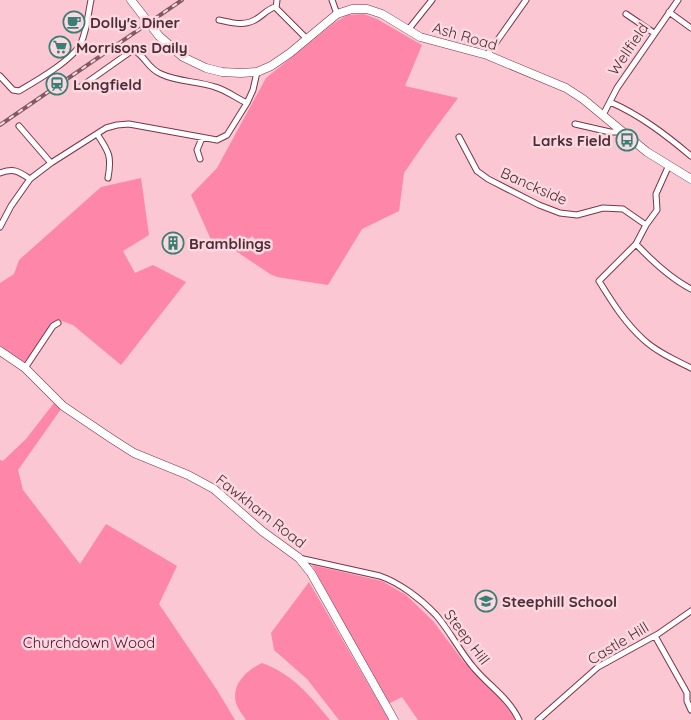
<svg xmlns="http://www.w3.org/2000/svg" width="691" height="720" viewBox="0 0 691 720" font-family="Quicksand,sans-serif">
<rect width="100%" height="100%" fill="#fac7d3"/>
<path fill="#fd86a9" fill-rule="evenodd" d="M364 14 377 19 422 45 405 86 458 98 426 141 404 173 399 211 362 229 328 285 277 277 270 274 224 243 213 244 191 195 217 168 266 78 334 23 347 15ZM252 236 265 249 261 253 250 243 247 246 244 244Z
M141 178 149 235 123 251 135 273 153 265 186 282 121 365 73 325 59 320 52 324 24 363 0 348V283L14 274 19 260 101 187Z
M54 403 61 409 18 470 23 490 80 564 106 524 177 566 159 604 217 690 235 720H0V460L3 461 26 439Z
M312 565 382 581 406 595 433 621 463 661 506 705 515 720H418L402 697 388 704Z
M309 582 389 720H339L307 679 274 650 271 633Z
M262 663C294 675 309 695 330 720H246C243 715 238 709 236 703 231 684 247 670 262 663Z"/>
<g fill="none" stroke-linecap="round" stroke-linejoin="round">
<g stroke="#7b354b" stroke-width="7">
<path id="street" d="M332 0 337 14
M276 8 277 0
M669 12 691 28
M626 14 654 33
M219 20C233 23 245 27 258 18 264 14 268 9 275 7L307 39
M408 30 432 0
M487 55 526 0
M0 76 13 90 19 91C36 81 73 60 81 43 87 30 88 14 91 0
M79 88 130 52 135 51C145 56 148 69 161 74 178 82 197 81 215 87 226 90 236 98 247 103
M610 102C640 115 666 135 691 156
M603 115 617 88 678 0
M575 124 610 132H622
M19 126 51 163
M97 134C109 152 112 156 108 178
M459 137 477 171 488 179 539 205 560 213 577 215 603 208 623 209 646 225
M200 159 197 150 202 138
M669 165 656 194 657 210 646 225 636 244 599 281C612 302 625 323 644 340 657 352 675 360 691 368
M0 173C14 168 18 171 30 179
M0 227 11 206 30 179 51 163 106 128 117 125 129 124 217 140 227 135 247 103 253 90 257 72
M636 244C652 261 670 278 691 289
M25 368 53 326 58 323
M299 558 380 576C400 583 421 599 436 615 450 631 460 652 474 668 489 686 509 698 519 720
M655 636 687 693V701L691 710
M538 720 598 667 658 634 691 611"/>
</g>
<g stroke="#7b354b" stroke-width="9">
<path id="secondary" d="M131 0 159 36 183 57 206 68 222 72 241 73 257 72 271 66 290 53 337 14 352 9H367L382 14 420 37 487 55 566 88 583 99 647 152 691 179
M0 351 25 368 63 406 112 439 134 453 188 475 214 489 262 531 299 558 311 573 394 720"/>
</g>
<use href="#street" stroke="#fff" stroke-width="5"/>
<use href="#secondary" stroke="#fff" stroke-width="8"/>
<g stroke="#815a64" stroke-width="4">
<path id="rail" d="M0 125 182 0"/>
</g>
<use href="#rail" stroke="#fcd9e1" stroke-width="2" stroke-dasharray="5.5" stroke-linecap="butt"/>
</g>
<defs>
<g id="cafe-ring" transform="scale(1.125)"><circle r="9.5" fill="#fcd9e1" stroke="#3a7f75" stroke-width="1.5"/><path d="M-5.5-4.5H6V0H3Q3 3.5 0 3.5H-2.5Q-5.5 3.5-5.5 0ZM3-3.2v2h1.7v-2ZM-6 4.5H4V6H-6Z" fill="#3a7f75"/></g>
<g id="supermarket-ring" transform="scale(1.125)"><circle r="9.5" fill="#fcd9e1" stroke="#3a7f75" stroke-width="1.5"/><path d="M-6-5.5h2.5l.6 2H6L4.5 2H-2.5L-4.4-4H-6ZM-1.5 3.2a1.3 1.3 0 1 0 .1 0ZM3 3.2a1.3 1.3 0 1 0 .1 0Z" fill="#3a7f75"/></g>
<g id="station-ring" transform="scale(1.125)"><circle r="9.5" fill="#fcd9e1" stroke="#3a7f75" stroke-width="1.5"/><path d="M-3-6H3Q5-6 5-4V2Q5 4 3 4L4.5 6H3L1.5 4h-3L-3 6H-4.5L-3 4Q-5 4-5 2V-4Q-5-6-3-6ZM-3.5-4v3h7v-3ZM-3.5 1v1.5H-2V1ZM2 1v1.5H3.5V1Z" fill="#3a7f75"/></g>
<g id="bus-ring" transform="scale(1.125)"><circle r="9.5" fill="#fcd9e1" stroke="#3a7f75" stroke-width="1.5"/><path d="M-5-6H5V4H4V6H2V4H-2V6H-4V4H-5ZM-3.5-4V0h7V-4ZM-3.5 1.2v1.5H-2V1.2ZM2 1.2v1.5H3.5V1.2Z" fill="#3a7f75"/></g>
<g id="building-ring" transform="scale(1.125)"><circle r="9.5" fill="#fcd9e1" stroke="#3a7f75" stroke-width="1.5"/><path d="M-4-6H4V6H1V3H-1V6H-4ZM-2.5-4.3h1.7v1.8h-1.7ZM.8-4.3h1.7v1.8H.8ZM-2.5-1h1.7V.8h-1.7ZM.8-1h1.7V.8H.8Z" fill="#3a7f75"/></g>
<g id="school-ring" transform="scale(1.125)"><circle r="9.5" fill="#fcd9e1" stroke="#3a7f75" stroke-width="1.5"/><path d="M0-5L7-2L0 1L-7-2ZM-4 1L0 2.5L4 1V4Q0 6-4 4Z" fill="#3a7f75"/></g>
</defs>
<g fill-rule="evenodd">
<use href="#cafe-ring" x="74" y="22"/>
<use href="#supermarket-ring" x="60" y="47"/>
<use href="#station-ring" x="57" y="84"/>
<use href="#bus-ring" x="627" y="140"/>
<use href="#building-ring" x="173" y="243"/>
<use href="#school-ring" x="486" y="601"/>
</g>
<g text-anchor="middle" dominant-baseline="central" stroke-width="5" stroke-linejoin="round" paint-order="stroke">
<g font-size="15" font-weight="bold" fill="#4f2d36" stroke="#fcd9e1" text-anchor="start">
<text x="90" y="22">Dolly's Diner</text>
<text x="76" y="47">Morrisons Daily</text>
<text x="73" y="84">Longfield</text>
<text x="611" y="140" text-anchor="end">Larks Field</text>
<text x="189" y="243">Bramblings</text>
<text x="502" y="601">Steephill School</text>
</g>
<g font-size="15" fill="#4f2d36" stroke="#fcd9e1">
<text transform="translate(465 36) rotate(16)">Ash Road</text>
<text transform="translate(628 49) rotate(-56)">Wellfield</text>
<text transform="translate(534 186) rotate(24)">Banckside</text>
<text transform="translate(261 511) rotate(38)">Fawkham Road</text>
<text transform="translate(467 637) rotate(53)">Steep Hill</text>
<text transform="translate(618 643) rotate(-31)">Castle Hill</text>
</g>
<g font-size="15" fill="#570b2a" stroke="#fcd9e1">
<text x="89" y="642">Churchdown Wood</text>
</g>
</g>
</svg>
